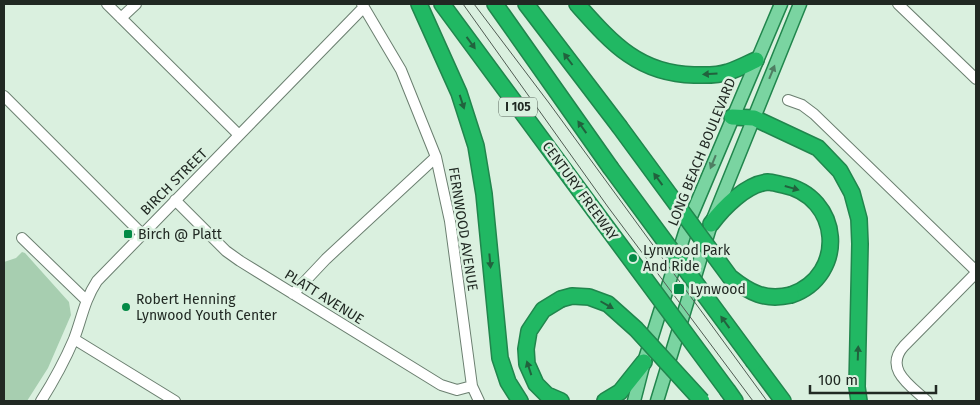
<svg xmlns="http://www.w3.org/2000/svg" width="980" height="405" viewBox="0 0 980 405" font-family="'Fira Sans',sans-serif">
<rect width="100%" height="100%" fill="#daf0df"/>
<path fill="#a7ceb0" d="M22 252 25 253 69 302 71 315 48 368 27 401H4V262L16 258Z"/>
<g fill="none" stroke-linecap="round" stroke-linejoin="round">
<g stroke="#6b7f70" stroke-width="12">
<path id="minor" d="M107 4 239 135
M362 4 401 70 436 157 450 221 472 386 479 401
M898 4 976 79
M121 18 136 4
M4 96 142 234
M788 100 802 105 814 114 976 271
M175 200 226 251 240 261 441 385 457 390 472 386
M22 238 86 300
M293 294 326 259 436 157
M74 339 175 401
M41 401C53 382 65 360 74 339 82 318 84 301 97 281L364 7
M927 401C911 386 883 369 904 346L976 273"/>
</g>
<g stroke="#21864d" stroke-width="15">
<path id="major" d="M634 401 644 362 687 226 781 4
M657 401 711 224 800 4"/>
</g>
<g stroke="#21864d" stroke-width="18">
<path id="highway" d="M419 4 459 93 476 146 484 194 500 358 508 382 520 401
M442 4 594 210
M495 4 610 167
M526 4 619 126
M577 4C611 42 638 74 694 75 705 75 717 76 728 72 738 69 747 64 756 60
M732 117 754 118 818 148 840 171 852 193 859 219 860 244 857 387 859 401
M711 224C723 208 746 184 768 182 772 182 778 184 783 185 841 196 848 275 791 295
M561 299 543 310 529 331 526 349 527 364 536 384 547 395 561 401
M754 362 783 401
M728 391 735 401
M605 401 620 392 644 362"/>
</g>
<use href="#minor" stroke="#fff" stroke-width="10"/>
<use href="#major" stroke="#7ad4a1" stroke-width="12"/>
<use href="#highway" stroke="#21b863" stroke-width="15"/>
<path stroke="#505c53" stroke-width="1" d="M463 4 608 207 753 401
M474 4 549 103 767 401"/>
<g stroke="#21864d" stroke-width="18" stroke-linecap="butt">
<path id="highway-bridge" d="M619 126 730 277C750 293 765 301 791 295
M610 167 754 362
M594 210 728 391
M561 299 572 296 589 297 608 304 636 329 702 401"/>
</g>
<use href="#highway-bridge" stroke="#21b863" stroke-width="15"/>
</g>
<defs><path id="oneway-solid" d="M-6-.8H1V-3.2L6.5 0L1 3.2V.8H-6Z" transform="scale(1.25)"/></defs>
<g fill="#21623d">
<use href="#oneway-solid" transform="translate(471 43) rotate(54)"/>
<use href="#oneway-solid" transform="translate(568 59) rotate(-127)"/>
<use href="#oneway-solid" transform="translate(710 74) rotate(176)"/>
<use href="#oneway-solid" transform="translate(462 102) rotate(72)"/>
<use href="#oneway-solid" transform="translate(582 127) rotate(-125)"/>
<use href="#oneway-solid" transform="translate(658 179) rotate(-126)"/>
<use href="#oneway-solid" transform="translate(792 188) rotate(16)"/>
<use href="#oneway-solid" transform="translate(490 261) rotate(85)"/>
<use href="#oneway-solid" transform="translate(607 305) rotate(30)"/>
<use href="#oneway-solid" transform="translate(725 322) rotate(-126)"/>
<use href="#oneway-solid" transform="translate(858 353) rotate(-88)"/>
<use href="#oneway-solid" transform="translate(529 368) rotate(-108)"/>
</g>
<g fill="#4e7e62">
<use href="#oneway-solid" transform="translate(772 72) rotate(-68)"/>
<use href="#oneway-solid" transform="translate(713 162) rotate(112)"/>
</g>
<g fill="#038a46" stroke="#daf0df" stroke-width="2">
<rect x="123" y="229" width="10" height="10" rx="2.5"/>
<circle cx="633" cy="258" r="5"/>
<rect x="673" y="283" width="12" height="12" rx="2.5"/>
<circle cx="126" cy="307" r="5"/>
</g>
<g text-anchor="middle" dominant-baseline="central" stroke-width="5" stroke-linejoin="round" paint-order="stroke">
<rect fill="#daf0df" stroke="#58655b" stroke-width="1" x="499" y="97.5" width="38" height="19" rx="4"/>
<g font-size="12" font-weight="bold" fill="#212923">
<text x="518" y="107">I 105</text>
</g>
<g font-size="14" fill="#212923" stroke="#daf0df">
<text transform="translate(702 152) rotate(-68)">LONG BEACH BOULEVARD</text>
<text transform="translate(174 182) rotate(-45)">BIRCH STREET</text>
<text transform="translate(580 191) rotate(54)">CENTURY FREEWAY</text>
<text transform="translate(463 229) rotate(81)">FERNWOOD AVENUE</text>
<text transform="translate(324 297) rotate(32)">PLATT AVENUE</text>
</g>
<g font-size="14" fill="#212923" stroke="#daf0df" text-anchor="start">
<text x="138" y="234">Birch @ Platt</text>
<text x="643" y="250">Lynwood Park<tspan x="643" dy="16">And Ride</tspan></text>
<text x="690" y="289">Lynwood</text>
<text x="136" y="299">Robert Henning<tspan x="136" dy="16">Lynwood Youth Center</tspan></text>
</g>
</g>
<rect width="980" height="405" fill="none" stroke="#212923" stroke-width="10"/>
<path d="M810 385v8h126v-8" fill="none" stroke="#212923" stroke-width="2.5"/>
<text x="818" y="385" font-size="15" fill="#212923" stroke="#daf0df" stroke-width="4" paint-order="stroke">100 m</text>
</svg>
